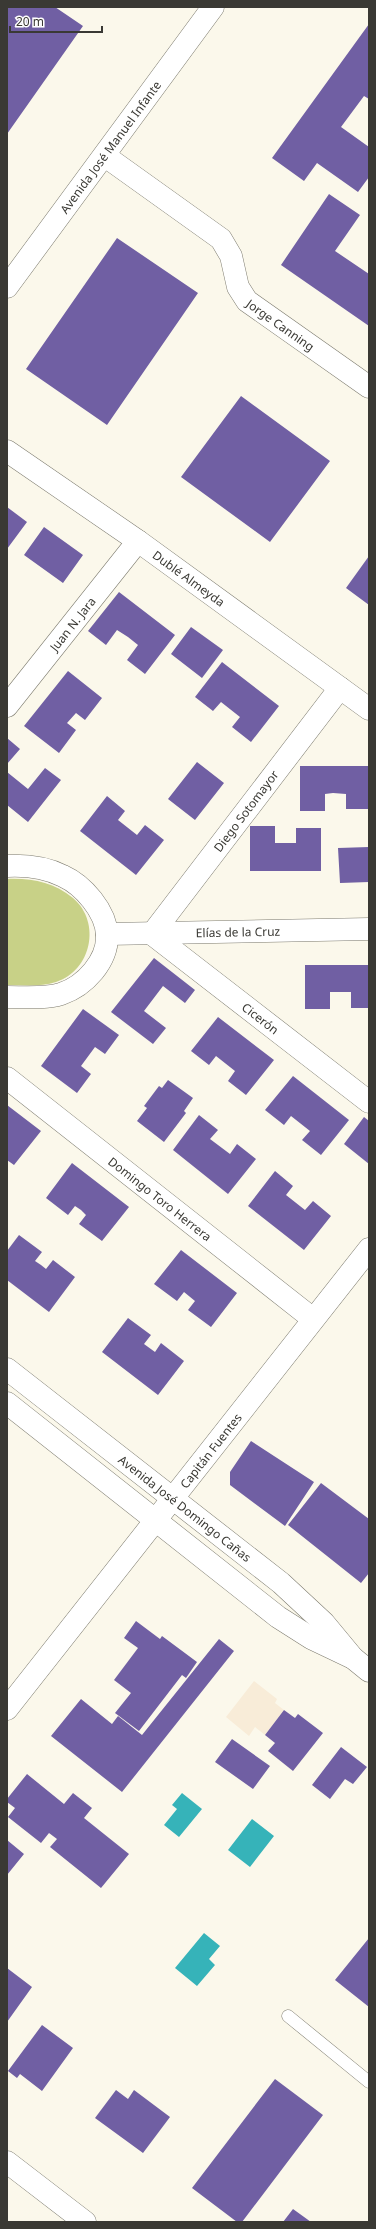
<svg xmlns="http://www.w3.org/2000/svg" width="376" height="2229" viewBox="0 0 376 2229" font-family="'Noto Sans',sans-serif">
<rect width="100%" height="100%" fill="#fbf8eb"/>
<path fill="#f8ecd8" d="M254 1681 277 1699 275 1703 284 1710 265 1735 255 1727 249 1736 226 1717Z"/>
<path fill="#c8d187" d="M7 879C32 878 53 882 73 898 102 923 91 971 56 982 41 987 23 985 7 985Z"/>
<path fill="#36b3b9" d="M182 1793 202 1809 179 1837 164 1825 177 1809 172 1805Z
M252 1819 274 1836 250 1867 228 1850Z
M204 1933 220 1946 209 1959 215 1965 197 1986 175 1968Z"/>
<path fill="#705fa3" d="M7 7H55L83 26 7 134Z
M369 24V99L364 96 341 127 369 147V177L358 192 317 163 304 181 272 158Z
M329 194 360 215 335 251 369 274V326L281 265Z
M117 238 198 293 107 425 26 369Z
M241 396 330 461 270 542 181 477Z
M7 507 27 522 7 549Z
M44 527 83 555 63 583 24 555Z
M369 556V605L346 588Z
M119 592 175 635 145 674 127 660 138 645 128 637 117 630 106 645 88 631Z
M191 627 223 650 202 678 171 654Z
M222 662 279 706 251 742 232 727 240 717 221 702 213 711 195 697Z
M68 671 102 698 85 720 76 713 67 723 76 730 59 753 24 726Z
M7 738 20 749 7 764Z
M197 762 224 783 195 820 168 799Z
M300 766H369V809H346V794L333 793 325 794V811H300Z
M45 768 61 780 28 822 7 805V772L28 789Z
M107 796 125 811 118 820 137 835 145 825 164 840 136 875 80 831Z
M250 826H275V843H296V828H321V871H250Z
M369 847V882L340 883 338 848Z
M154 958 195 990 185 1003 163 986 144 1011 166 1028 153 1044 111 1012Z
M305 965H369V1008H351V992H330V1009H305Z
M83 1009 119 1035 105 1054 95 1047 81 1066 91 1074 77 1093 41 1066Z
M218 1017 274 1060 246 1095 228 1081 235 1071 216 1056 209 1065 191 1051Z
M293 1076 349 1120 321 1155 302 1140 310 1131 291 1116 284 1125 265 1110Z
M168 1080 193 1098 184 1111 186 1113 164 1142 137 1121 147 1108 144 1106 159 1086 162 1088Z
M7 1105 41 1131 14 1165 7 1160Z
M199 1115 218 1130 210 1139 230 1154 237 1144 256 1159 228 1194 173 1150Z
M364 1117 369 1121V1164L344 1144Z
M72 1163 129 1207 102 1241 79 1224 86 1215 81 1210 75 1206 68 1215 46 1198Z
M275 1171 293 1186 286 1195 305 1210 313 1201 331 1216 304 1250 248 1206Z
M19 1235 42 1252 35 1261 41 1265 46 1269 53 1260 75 1277 49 1312 7 1280V1251Z
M181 1250 237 1293 211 1327 188 1310 195 1301 184 1292 177 1301 154 1284Z
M128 1318 151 1335 144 1344 155 1352 161 1343 184 1361 158 1395 102 1352Z
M251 1441 314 1482 285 1526 230 1485V1472Z
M321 1483 369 1519V1573L361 1583 288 1525Z
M136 1621 160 1639 162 1636 197 1662 186 1678 182 1675 139 1731 115 1713 131 1693 114 1680 138 1648 124 1638Z
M219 1639 234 1651 122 1792 51 1736 81 1699 112 1724 118 1716 142 1735Z
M284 1710 295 1718 298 1714 323 1733 293 1771 268 1751 275 1743 265 1735Z
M232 1739 270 1766 253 1789 215 1762Z
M341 1747 367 1767 353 1784 345 1779 330 1799 312 1785Z
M27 1774 64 1804 73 1793 92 1808 84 1818 129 1854 101 1888 50 1847 57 1839 49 1833 41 1843 8 1817 15 1808 7 1802V1799Z
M7 1840 24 1854 7 1875Z
M369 1938V2007L335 1980Z
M7 1968 32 1987 7 2022Z
M42 2025 73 2048 42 2091 20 2074 17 2078 8 2071Z
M275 2079 323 2115 242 2222H237L192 2188Z
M116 2090 128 2099 134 2090 170 2117 143 2153 95 2118Z
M293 2209 311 2222H283Z"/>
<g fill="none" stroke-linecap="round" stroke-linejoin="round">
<g stroke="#7d7b6f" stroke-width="13">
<path id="service" d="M288 2016 369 2082"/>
</g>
<g stroke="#7d7b6f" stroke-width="23">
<g id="minor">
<path id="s1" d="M105 156 221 239 231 256 238 287 247 301 369 387"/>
<path id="s2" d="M340 688 152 934 369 1102"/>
<path id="s3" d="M7 706 138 541"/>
<path d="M7 866C27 865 45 867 63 876 83 885 106 911 107 935 108 961 85 986 61 994 45 999 24 997 7 997"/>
<path id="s4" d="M107 934 369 929"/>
<path id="s5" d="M7 1078 313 1319"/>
<path id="s6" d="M7 1709 369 1249"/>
</g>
</g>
<g stroke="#7d7b6f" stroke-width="23">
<g id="tertiary">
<path id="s7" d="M7 287 213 7"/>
<path id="s8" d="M7 1369 281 1583 324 1623 353 1658"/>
<path d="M7 1403 278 1617 311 1638 353 1658 369 1671"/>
</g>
</g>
<g stroke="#7d7b6f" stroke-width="23">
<g id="secondary">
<path id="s9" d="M7 451 138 541 369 709"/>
<path d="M7 2162 85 2222"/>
</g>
</g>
<use href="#service" stroke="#fff" stroke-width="12"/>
<use href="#minor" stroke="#fff" stroke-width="22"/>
<use href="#tertiary" stroke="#fff" stroke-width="22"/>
<use href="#secondary" stroke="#fff" stroke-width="22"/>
</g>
<g text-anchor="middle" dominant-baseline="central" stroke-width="4" stroke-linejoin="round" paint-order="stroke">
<g font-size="12" fill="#3a3934" stroke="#fff">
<text stroke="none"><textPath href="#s7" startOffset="174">Avenida José Manuel Infante</textPath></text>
<text stroke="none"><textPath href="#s1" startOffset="252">Jorge Canning</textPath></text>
<text stroke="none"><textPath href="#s9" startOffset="222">Dublé Almeyda</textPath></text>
<text stroke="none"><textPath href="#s3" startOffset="105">Juan N. Jara</textPath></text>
<text transform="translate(246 811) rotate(-53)">Diego Sotomayor</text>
<text stroke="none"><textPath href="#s4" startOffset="131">Elías de la Cruz</textPath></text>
<text stroke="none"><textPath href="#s2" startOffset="447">Cicerón</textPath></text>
<text stroke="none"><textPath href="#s5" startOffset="195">Domingo Toro Herrera</textPath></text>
<text stroke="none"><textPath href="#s6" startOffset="329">Capitán Fuentes</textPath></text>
<text stroke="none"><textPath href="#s8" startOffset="226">Avenida José Domingo Cañas</textPath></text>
</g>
</g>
<rect width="376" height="2229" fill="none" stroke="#3a3934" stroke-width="16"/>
<path d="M10 26v6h92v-6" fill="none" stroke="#3a3934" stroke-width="2"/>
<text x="16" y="26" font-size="12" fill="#3a3934" stroke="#ffffff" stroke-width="3" paint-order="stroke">20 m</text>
</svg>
